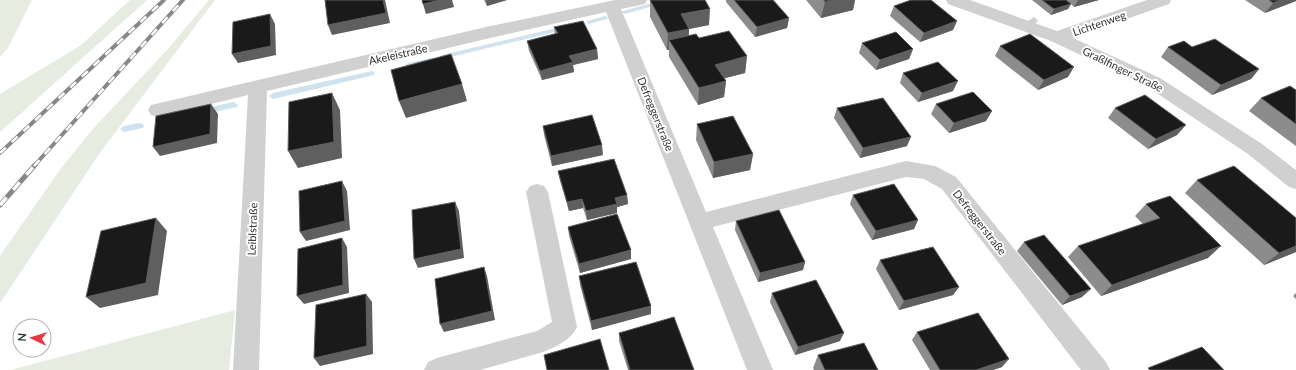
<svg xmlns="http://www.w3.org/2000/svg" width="1296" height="370" viewBox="0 0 1296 370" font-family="Lato,sans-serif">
<rect width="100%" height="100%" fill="#fff"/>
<path fill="#e6ecdf" d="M0 0H32L8 48 0 57Z
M130 0H147L0 132V94L80 46Z
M209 0H215L99 154 0 303V256L59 171 91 131 168 49Z
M235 310 229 370H11Z"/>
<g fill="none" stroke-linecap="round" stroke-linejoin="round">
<path fill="#cfe2ee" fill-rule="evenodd" d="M662 0H672L671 1 625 14 622 12 623 11Z
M605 16 608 18 607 19 589 24 586 22 587 21Z
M565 26 567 27V29L442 59 439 57 442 55Z
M431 58H433L434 60 433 62 408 67 405 65 408 63Z
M372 71 375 73 374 75 273 99 269 96 273 93Z
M234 102 238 105 237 107 205 114 201 111 205 108Z
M140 123 143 124 144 126 143 128 124 132 120 129 124 126Z"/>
<path fill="#d0d0d0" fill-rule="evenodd" d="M1034 17 1038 20C1035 25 1029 29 1023 28V24Z"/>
<path fill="#d0d0d0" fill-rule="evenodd" d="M615 0H647L645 4 621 9 706 212 906 161 935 166 956 177 1106 362 1110 370H1081L942 189 924 179 906 177 713 227 773 370H747L606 12 486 39 267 91 259 370H233L248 95 158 117 151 115 148 110 151 105 486 27Z
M946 0H970L1057 31 1147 0H1171L1169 4 1073 38 1160 78 1262 144 1296 170V189L1289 187 1248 154 1146 86 1051 41 948 4Z
M537 184 544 186 548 192 577 327C571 340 556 347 543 352L480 370H424L428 362 437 358 537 331 552 322 526 192 530 186Z"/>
<g stroke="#888" stroke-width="4">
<path id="rail-far1" d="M0 153 164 0
M34 166 183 0"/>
</g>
<g stroke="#888" stroke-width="5">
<path id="rail" d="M0 205 35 165"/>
</g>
<use href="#rail-far1" stroke="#fff" stroke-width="2.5" stroke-dasharray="8" stroke-linecap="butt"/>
<use href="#rail" stroke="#fff" stroke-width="3.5" stroke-dasharray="10" stroke-linecap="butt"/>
</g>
<path fill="#8c8c8c" d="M484 0H507L487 6Z
M650 0 709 25 689 29V35L699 38 747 56 745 73 725 78 726 81 724 97 698 105 669 57V50H667L650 17Z
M726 0H773L789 18 787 28 755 37 726 2Z
M806 0H855L853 10 821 18Z
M1032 0H1099L1074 7 1071 4 1068 9 1051 15Z
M1245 0H1296V1L1265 13Z
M894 6 957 21 953 30 920 42 890 16Z
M554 27 597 49 598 59 573 65 574 72 542 80 529 51 527 41 555 34Z
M862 43 913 49 909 59 876 70 859 53Z
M1000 46 1068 77 1038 90 995 56Z
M1168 47 1259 69 1251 79 1212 95 1161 57Z
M903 73 953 91 918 102 900 83Z
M1296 90V146L1249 111 1261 98Z
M936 104 992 111 986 121 949 133 931 114Z
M837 108 907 146 860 158 834 118Z
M1115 108 1177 135 1148 149 1108 118Z
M697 124 753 154 750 170 713 178 696 140Z
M543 126 603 155 552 166 544 135Z
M558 171 627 195 628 204 617 207V213L587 220 583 208 569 211 560 181Z
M1197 180 1296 252 1264 265 1185 193Z
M853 195 918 220 914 229 872 240 850 204Z
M1146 204 1208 258 1101 296 1068 257 1078 246 1143 224 1135 216Z
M736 221 805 262 803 270 758 282 735 230Z
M568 227 631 259 580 273 569 236Z
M1024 242 1082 297 1062 305 1017 251Z
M880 260 959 287 953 295 899 310 876 269Z
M579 276 651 306V314L592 330 580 285Z
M772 293 840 341 795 355 770 302Z
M1296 293V299L1293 296Z
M917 332 1002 367 993 370H930L912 340Z
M619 333 694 370H628L619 341Z
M818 355 878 370H814L813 368Z"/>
<path fill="#5f5f5f" d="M383 0H385L390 23 332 35 328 25Z
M440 0H452L454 7 426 14 423 4Z
M486 0H507L487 6Z
M831 0H855L853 10 821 18 825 2Z
M1078 0H1099L1074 7Z
M1280 0H1296V1L1265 13 1273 3Z
M1071 4 1068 9 1051 15 1054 9Z
M710 9 709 25 689 29 688 45 669 40V50H667L668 33 681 14Z
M270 14 275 24 276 55 238 63 232 54Z
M789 18 787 28 755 37 757 27Z
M957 21 953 30 920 42 924 33Z
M597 49 598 59 573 65 574 72 542 80 540 71 569 56Z
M913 49 909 59 876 70 880 60Z
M747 56 745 73 714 81 715 65Z
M1074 67 1068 77 1038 90 1044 80Z
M1259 69 1251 79 1212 95 1221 85Z
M726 81 724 97 698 105 699 88Z
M958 81 953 91 918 102 922 93Z
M462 84 467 101 406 118 399 101Z
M332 93 340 110 342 158 298 168 288 151Z
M211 104 218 114 217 143 160 156 153 147Z
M992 111 986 121 949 133 954 123Z
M1186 125 1177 135 1148 149 1156 139Z
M911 137 907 146 860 158 863 148Z
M602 145 603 155 552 166 551 156Z
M753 154 750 170 713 178 714 162Z
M342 181 347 191 350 230 306 241 300 232Z
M627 195 628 204 617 207V213L587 220 586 211 615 198Z
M582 199 583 208 569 211 567 202Z
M455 202 459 211 464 258 418 268 414 259Z
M156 218 167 231 158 295 100 308 86 297Z
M918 220 914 229 872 240 876 231Z
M342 238 347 247 349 293 304 304 297 296Z
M1221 246 1208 258 1101 296 1112 285Z
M1296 246V252L1264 265 1279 253Z
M631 250V259L580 273 579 264Z
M805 262 803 270 758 282 760 273Z
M484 267 487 276 495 320 444 332 440 324Z
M959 287 953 295 899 310 904 301Z
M1091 289 1082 297 1062 305 1070 296Z
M366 294 372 302 373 354 320 366 314 358Z
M651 306V314L592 330 591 321Z
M844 333 840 341 795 355 798 347Z
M1009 359 1002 367 993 370H976Z"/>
<path fill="#1a1a1a" stroke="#5f5f5f" d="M325 0H383L386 13 328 25Z
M422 0H440L423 4Z
M650 0H705L710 9 681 14 689 29 668 33Z
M734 0H773L789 18 757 27Z
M824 0H831L825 2Z
M911 0H931L957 21 924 33 894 6Z
M1042 0H1066L1071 4 1054 9Z
M1269 0H1280L1273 3Z
M270 14 271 46 232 54 233 22Z
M583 21 597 49 569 56 573 62 540 71 527 41 558 33 554 27Z
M729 31 747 56 715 65 726 81 699 88 669 40 696 34 699 38Z
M896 32 913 49 880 60 862 43Z
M1030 34 1074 67 1044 80 1000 46Z
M1215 39 1259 69 1221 85 1168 47 1184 41 1192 47Z
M451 54 462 84 399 101 391 70Z
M938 62 958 81 922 93 903 73Z
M1290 86 1296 90V124L1261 98Z
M973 92 992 111 954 123 936 104Z
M332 93 334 142 288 151 289 102Z
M1145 95 1186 125 1156 139 1115 108Z
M883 98 911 137 863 148 837 108Z
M211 104 210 134 153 147 156 116Z
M592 115 602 145 551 156 543 126Z
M733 116 753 154 714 162 697 124Z
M614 159 627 195 615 198 617 204 586 211 582 199 567 202 558 171Z
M1234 166 1296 218V246L1279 253 1197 180Z
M342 181 345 221 300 232 299 191Z
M894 184 918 220 876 231 853 195Z
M1170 196 1221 246 1112 285 1078 246 1160 218 1146 204Z
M455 202 461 249 414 259 412 210Z
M779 210 805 262 760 273 736 221Z
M617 214 631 250 579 264 568 227Z
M156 218 146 283 86 297 101 231Z
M1044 235 1091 289 1070 296 1024 242Z
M342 238 343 285 297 296 298 249Z
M933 247 959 287 904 301 880 260Z
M636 262 651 306 591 321 579 276Z
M484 267 492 311 440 324 435 279Z
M816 280 844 333 798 347 772 293Z
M366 294 367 346 314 358 316 305Z
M978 313 1009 359 976 370H940L917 332Z
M674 317 694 370H630L619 333Z
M600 339 609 370H547L544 355Z
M864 343 878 370H825L818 355Z
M1202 347 1224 370H1150L1148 368Z"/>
<g text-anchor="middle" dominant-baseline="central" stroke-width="4" stroke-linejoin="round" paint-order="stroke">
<g font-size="11" fill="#333" stroke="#fff">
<text transform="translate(1099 23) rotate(-19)">Lichtenweg</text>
<text transform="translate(398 54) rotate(-13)">Akeleistraße</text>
<text transform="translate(1123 69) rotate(26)">Graßlfinger Straße</text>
<text transform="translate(656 114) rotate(68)">Defreggerstraße</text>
<text transform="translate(980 222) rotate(52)">Defreggerstraße</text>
<text transform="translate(252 229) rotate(-88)">Leiblstraße</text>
</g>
</g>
<g transform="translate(32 338) rotate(274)"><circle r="19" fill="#ffffff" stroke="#adadad"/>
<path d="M0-3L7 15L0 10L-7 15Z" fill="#e63946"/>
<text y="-6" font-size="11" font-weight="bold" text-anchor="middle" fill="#333333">N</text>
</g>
</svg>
